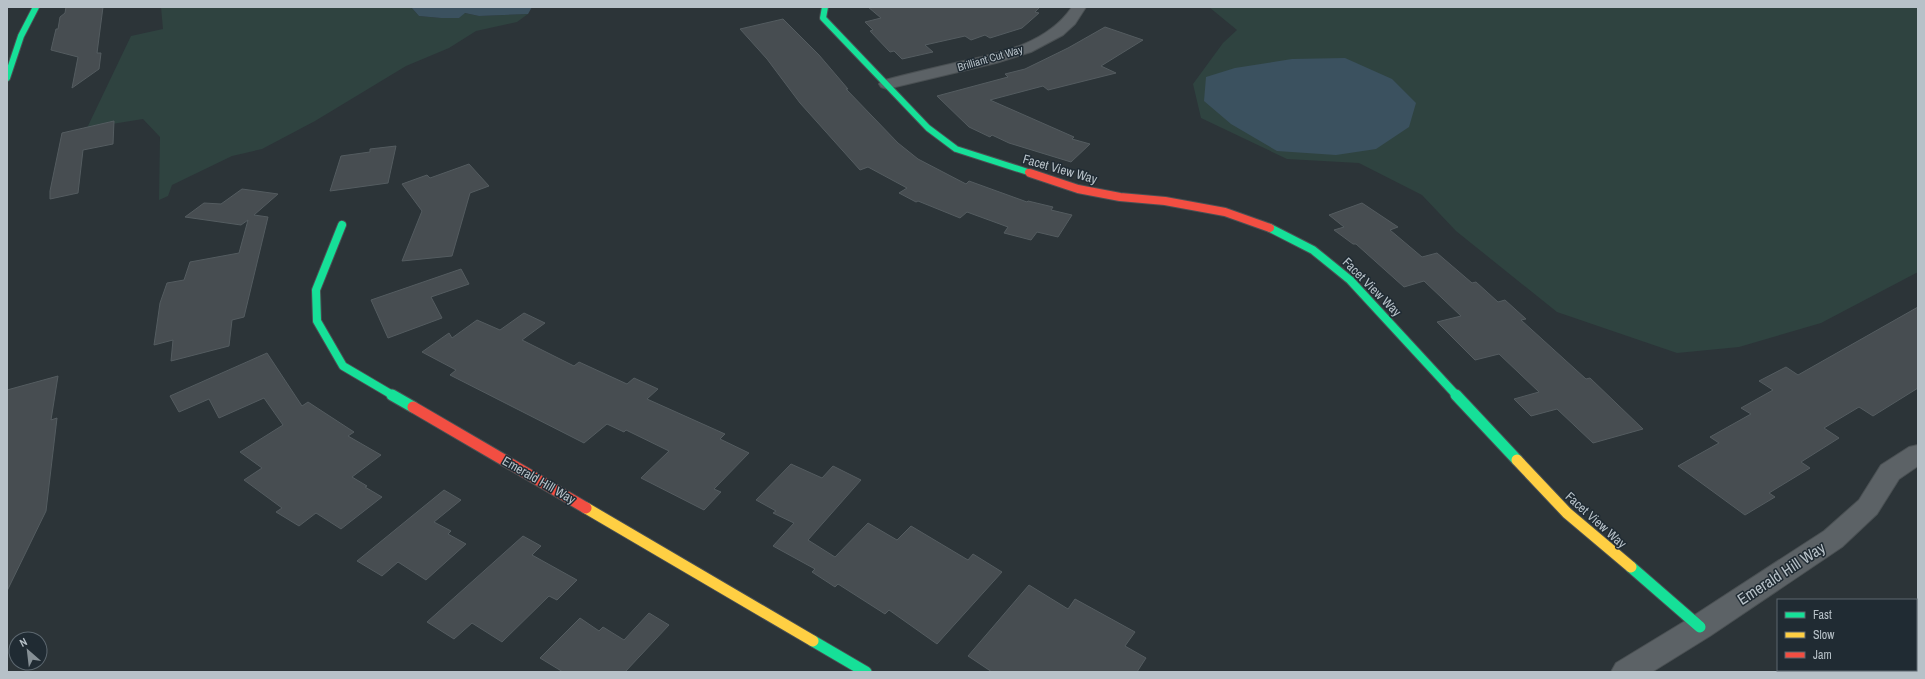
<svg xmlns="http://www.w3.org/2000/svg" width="1925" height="679" viewBox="0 0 1925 679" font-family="'Archivo Narrow',sans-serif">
<rect width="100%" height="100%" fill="#2c3438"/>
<path fill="#2f4340" d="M161 7H411L419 16 441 18H459L464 13 479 16 528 14 517 22 476 31 449 48 406 66 315 121 262 149 232 156 172 185 168 196 159 200 160 137 143 119 87 128 131 36 163 29Z
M1209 7H1918V272L1821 323 1739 347 1677 353 1557 312 1456 231 1422 195 1359 163 1287 159 1201 118 1193 84 1223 43 1237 30Z"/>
<path fill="#3b515f" d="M411 7H532L528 14 479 16 465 13 459 18H441L419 16Z
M1345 58 1392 79 1416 103 1409 127 1376 149 1336 155 1277 151 1231 124 1204 101 1206 77 1235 68 1292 59Z"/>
<path fill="#474d51" stroke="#545c60" d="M66 7H103L97 53H101L99 69 72 88 78 57 51 50 56 29H58L60 17 65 13Z
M868 7H1040L1035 12 1039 13 1022 28 990 38 985 35 971 40 965 36 925 45 933 52 902 59 894 51 890 52 870 31 873 30 865 22 881 18Z
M783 19 819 55 848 89H846L898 143 918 159 966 184 969 181 1027 202 1028 201 1053 207 1051 210 1072 215 1058 237 1037 232 1031 240 1004 233 1008 227 967 212 960 218 918 201 916 202 899 193 907 188 868 167 860 170 800 103 767 59 740 29Z
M1105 27 1143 40 1101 66 1116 73 1048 90 1043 86 990 100 1074 137 1072 139 1090 144 1071 162 1009 143 992 135 990 137 969 127 937 96 1008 77 1005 74 1025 69 1068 48Z
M114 121 113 144 83 150 78 193 50 199V191L62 133Z
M396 146 388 183 330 191 341 156 370 152V149Z
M469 164 489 186 470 193 452 256 402 261 422 211 402 184 427 175 430 178Z
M242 189 278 194 254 215 268 217 244 317 232 320 229 346 171 361 173 340 154 345 160 303 167 283 184 280 190 262 239 253 248 220 241 225 185 217 204 203 221 204Z
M1362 203 1398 227 1390 230 1422 257 1437 253 1472 283 1476 282 1498 302 1505 300 1526 319 1521 320 1586 379 1590 378 1643 429 1593 443 1557 409 1531 416 1514 399 1539 392 1499 354 1475 360 1437 322 1461 316 1424 281 1404 287 1356 244H1353L1334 230 1344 227 1329 215Z
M461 269 469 284 431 297 442 318 388 338 371 300Z
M1918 307V388L1873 416 1859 407 1824 428 1839 438 1801 462 1810 468 1769 493 1775 497 1745 515 1678 466 1719 443 1710 437 1751 414 1741 408 1773 390 1759 381 1786 367 1798 375Z
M524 313 545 323 522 340 574 366 579 362 627 384 634 378 658 389 647 399 725 434 720 439 749 453 714 489 721 492 704 510 641 478 669 451 626 430 624 432 607 424 584 443 450 375 456 370 422 352 449 333 452 338 477 320 500 330Z
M267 353 302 406 308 402 354 432 348 436 381 455 352 477 367 486 365 487 382 497 341 529 316 513 299 526 276 512 282 508 244 480 262 468 240 452 283 425 264 398 219 418 209 399 179 412 170 396Z
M58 376 51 420 57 418 46 511 7 591V390Z
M791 464 822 478 833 466 861 480 808 540 835 557 868 523 897 540 911 526 968 560 973 554 1002 572 937 644 889 610 885 614 838 584 835 587 812 572 815 569 773 546 794 523 773 513 776 511 756 500Z
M444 490 461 500 434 522 451 531 448 534 466 544 426 580 398 562 382 576 357 561Z
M523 536 541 546 532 555 577 580 557 600 549 596 502 642 472 623 454 639 427 622Z
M1029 585 1068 609 1075 599 1135 632 1125 646 1146 658 1137 672H992L968 656Z
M649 613 669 625 625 672H563L540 658 580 618 599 631 603 627 624 640Z"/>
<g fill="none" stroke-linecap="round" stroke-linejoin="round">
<g stroke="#4a5053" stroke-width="2">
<path id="street" d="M1072 7H1086L1075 24 1063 35 1031 52 996 63 887 89 881 87 879 84 881 81C907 74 933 68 959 62 1000 53 1047 44 1072 7Z
M1918 445V466L1899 479 1877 514 1842 547 1710 636 1652 672H1611L1616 663 1690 618 1824 531 1859 500 1881 465 1909 447Z"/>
</g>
<g stroke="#4a5053" stroke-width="8">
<path id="fast-far2" d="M825 7 823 18 928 128 956 149 1028 172
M7 78 21 36 36 7"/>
</g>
<g stroke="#4a5053" stroke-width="10">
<path id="fast-far1" d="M342 225 316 290 317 321 343 366 394 396
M1270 228 1313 250 1350 280 1457 396"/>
</g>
<g stroke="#4a5053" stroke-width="13">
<path id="fast" d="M392 395 413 407
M1456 395 1517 460
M1631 567 1700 627
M813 641 866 672"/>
</g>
<g stroke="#4a5053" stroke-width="13">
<path id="slow" d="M1517 460 1567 513 1631 567
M586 508 813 641"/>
</g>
<g stroke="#4a5053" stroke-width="8">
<path id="jam-far2" d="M1028 172 1033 174"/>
</g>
<g stroke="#4a5053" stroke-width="10">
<path id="jam-far1" d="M1030 173 1078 189 1120 197 1165 201 1225 212 1270 228"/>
</g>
<g stroke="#4a5053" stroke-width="13">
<path id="jam" d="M413 407 586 508"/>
</g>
<use href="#street" fill="#5c6266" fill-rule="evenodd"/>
<use href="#fast-far2" stroke="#16e098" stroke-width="6"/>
<use href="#fast-far1" stroke="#16e098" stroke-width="8"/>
<use href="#fast" stroke="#16e098" stroke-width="11"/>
<use href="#slow" stroke="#ffcf43" stroke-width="11"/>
<use href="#jam-far2" stroke="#f24e42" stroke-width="6"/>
<use href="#jam-far1" stroke="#f24e42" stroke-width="8"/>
<use href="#jam" stroke="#f24e42" stroke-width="11"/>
</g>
<g text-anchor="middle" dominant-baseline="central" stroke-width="3" stroke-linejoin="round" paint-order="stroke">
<g font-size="11" fill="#b7c1c8" stroke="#202b33">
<text transform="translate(990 58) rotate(-16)">Brilliant Cut Way</text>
</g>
<g font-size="13" fill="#b7c1c8" stroke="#202b33">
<text transform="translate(1060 169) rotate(16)">Facet View Way</text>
<text transform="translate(1372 287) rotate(45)">Facet View Way</text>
<text transform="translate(539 480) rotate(30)">Emerald Hill Way</text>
<text transform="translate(1596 520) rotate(42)">Facet View Way</text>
</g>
<g font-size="16" fill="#b7c1c8" stroke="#202b33">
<text transform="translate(1781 573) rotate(-33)">Emerald Hill Way</text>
</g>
</g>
<rect width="1925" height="679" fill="none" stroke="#b7c1c8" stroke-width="16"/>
<rect x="1777" y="599" width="140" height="72" fill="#202b33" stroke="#5c676f"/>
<rect x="1785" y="612" width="20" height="6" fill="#16e098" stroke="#5c676f"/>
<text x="1813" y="619" font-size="12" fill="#b7c1c8">Fast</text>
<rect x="1785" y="632" width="20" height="6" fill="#ffcf43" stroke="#5c676f"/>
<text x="1813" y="639" font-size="12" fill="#b7c1c8">Slow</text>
<rect x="1785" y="652" width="20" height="6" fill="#f24e42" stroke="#5c676f"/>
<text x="1813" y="659" font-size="12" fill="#b7c1c8">Jam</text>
<g transform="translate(28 651) rotate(332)"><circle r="19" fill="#202b33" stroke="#5c676f"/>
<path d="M0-3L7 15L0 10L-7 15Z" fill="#869096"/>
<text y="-6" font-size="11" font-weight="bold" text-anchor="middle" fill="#b7c1c8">N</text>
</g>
</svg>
